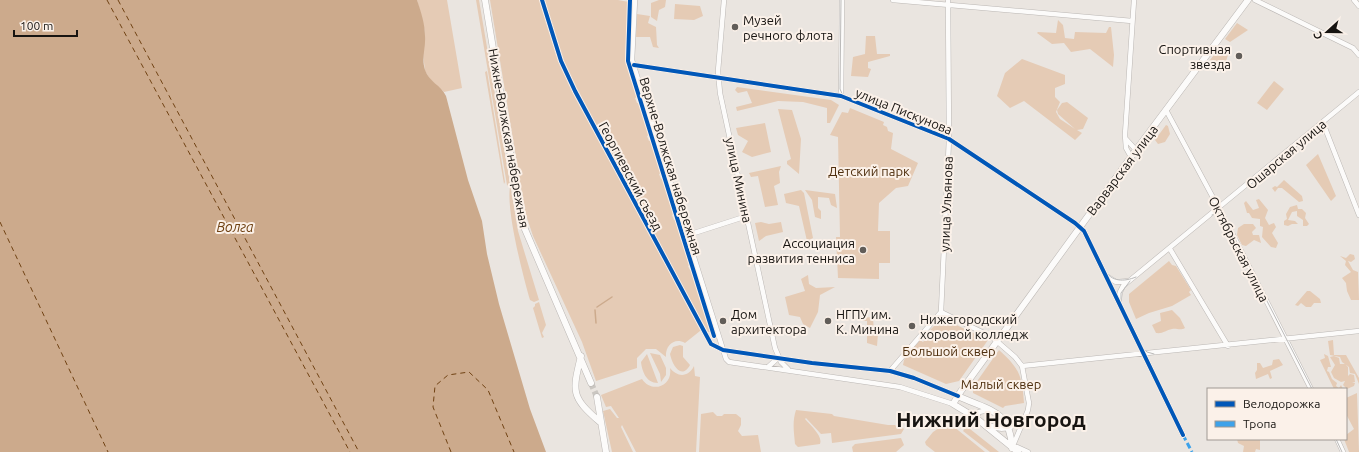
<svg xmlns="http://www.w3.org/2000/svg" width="1359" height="452" viewBox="0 0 1359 452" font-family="Ubuntu,sans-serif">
<rect width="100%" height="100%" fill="#eae5e0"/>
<path fill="#e5cbb5" d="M417 0H447L462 88 444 92 430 79 425 71 423 53 425 32Z
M476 0H479L518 231 539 300 534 302 530 300C523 276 506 210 510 187L507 185Z
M490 0H618L629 2 625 56 637 97 635 98 637 103H639L649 135 647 136 649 141 651 140 661 173 659 174 661 179 663 178 674 214 672 215 674 220H676L690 265 688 266 690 270H692L711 332H708L705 327 685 343C674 337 665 346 666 357L656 349H646L637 358V368L596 381 582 342 533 236 525 212Z
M659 0H666L665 7 659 10 657 21 651 17V3Z
M675 4 700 6 703 16 694 20 674 19Z
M637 14 650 16 648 23 656 27 657 45 659 48 653 47 650 37H636Z
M1058 20 1063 25 1065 38 1074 39 1075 32 1106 33 1109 27H1111L1114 55 1113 67 1090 49 1071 52 1064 43 1052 44 1037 33 1038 32 1056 33Z
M1237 23 1248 30 1230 42 1225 39Z
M866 36H875L877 54H890V56L868 62V68L871 69 868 77 851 76 853 57 865 54Z
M1221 46 1228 55 1226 61 1220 67 1210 60Z
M1022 59 1065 75V84L1055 88V97L1060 102 1056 112 1060 119 1075 129 1058 114 1057 110 1062 103 1067 102 1088 118 1083 129 1077 130 1082 133 1075 140 1024 101 1010 108 997 96 1005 73Z
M487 71 505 182 504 184 485 72Z
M1274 81 1284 89 1267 110 1257 103Z
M737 87 831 100 839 105 830 123H827V108L803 102 778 101 737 111 736 107 752 103 747 91 738 93 735 90Z
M850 108 884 122 883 125 887 127 888 131 893 133 891 149 918 163 908 186 896 188 879 203 878 231H890V263H879V279L838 278 836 237H840L838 137 830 135 842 112 848 113Z
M778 109 792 110 801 139 799 174 787 164V161L791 159Z
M765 123 771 152 752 157 742 152 748 141 738 135 736 128Z
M1166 125 1168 126 1170 134 1165 142 1158 144 1155 140Z
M1318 154 1336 196 1331 201 1306 165Z
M781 166 779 172 780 183 774 186 778 205 765 207 758 176 751 177 749 173Z
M1284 180 1302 196 1303 201 1299 202 1282 188H1278L1275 192 1272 188 1275 186 1277 187Z
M801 190 804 193 813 238 807 241 799 206 786 203 784 194Z
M805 190 835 194 837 208 831 205 829 198 818 197V208L821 211V219L815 217 812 200Z
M1259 199 1268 210 1265 218 1269 225 1274 223 1276 227 1272 233 1278 243 1276 248 1271 247 1262 237 1263 227 1260 226V219L1252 218 1249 213H1247L1244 203 1246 201 1253 210 1259 208 1256 200Z
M1297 205 1298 209H1302L1306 213 1305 218 1309 224 1307 226H1303V220L1297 216V211L1292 212 1288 220 1295 221 1298 224H1292L1288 226 1284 225V221L1287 219 1286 214 1290 207Z
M761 222 769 224 781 222 783 232 766 236 759 241 755 223Z
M1244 224H1253L1256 228 1252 232 1253 235H1259L1261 243 1254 240 1246 246 1242 245 1237 235 1238 228Z
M1350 254 1354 255 1355 259 1351 262 1348 261 1353 270 1358 272 1359 300H1351L1347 291 1346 283 1342 278 1351 272 1345 265 1346 261 1340 256 1346 258Z
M1169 261 1172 265 1176 266 1191 290 1189 292 1191 295 1172 306 1149 313 1136 319 1129 302V294Z
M808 275 809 284 816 288 835 287 820 295 818 312 810 328 803 324 800 317 789 315 785 297 805 291 801 279Z
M1307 291H1310L1320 299 1321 303H1314L1311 307H1306L1301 303 1298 306 1295 305Z
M539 302 546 325 542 333 544 337 542 338 533 308 535 306V304Z
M1172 310 1180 318 1185 328C1180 331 1177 328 1172 329 1166 330 1163 334 1156 333L1152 325 1161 321 1160 313Z
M873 317 874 334H878L877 346 867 343V321H859L860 318Z
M944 319 988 340 959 381 946 384 903 365 904 360 920 340 923 342 932 332 930 330 938 322Z
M1333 340 1334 355H1346L1359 378V384L1355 374 1350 373 1349 367 1342 362 1340 357 1330 355 1328 341Z
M680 345 683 346V357L690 365C681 381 672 364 670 354L673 347Z
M999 350C1020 369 1022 376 1024 403L1005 406 1003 408 973 393V387Z
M650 353 660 355 666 368V375L661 382 660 374Z
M647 354 658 383C646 383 642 371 641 362Z
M1324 354 1328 356 1331 367H1328L1327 371 1329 372 1332 379 1337 383 1336 386 1339 388 1341 385 1343 389H1334L1320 360 1325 358Z
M1334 356 1339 358 1340 364H1345L1348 367V376L1350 374 1354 375 1355 382 1352 383H1355L1354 386 1347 389 1343 385 1345 381 1341 382 1334 378 1331 372 1335 365 1330 357Z
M1279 359 1283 365 1270 371 1272 378 1270 379 1268 374 1256 379 1255 373 1257 370V363H1260L1263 368 1272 365 1273 360Z
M694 366 695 376 700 377 696 452H636L622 425 621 427 633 452H612L603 411 610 409 617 418H619L611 406 606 407 601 395 642 379C652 394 673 386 670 368 677 377 688 378 694 366Z
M1357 393 1359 452H1349L1344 439H1346V435L1354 429 1346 414V398Z
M796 410 832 414 834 416 888 425H895L896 426H901L904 429 901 434 832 443 831 433 821 434 806 418 805 419C811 426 823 436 820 444L798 447 795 444C794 432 792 422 796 410Z
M713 412 717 416H722L724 414H736L741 418V425L738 431 742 436 758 435 761 452H699L701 414Z
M948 422 985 452H935L926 445 925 442 933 432Z
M966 427 970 429 999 452H990L963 431Z
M901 438 904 445 896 452H853L852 447 855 444Z
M1237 439H1260V450L1256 449 1255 452H1243L1244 446 1238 443Z"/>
<path fill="#ccaa8c" d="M0 0H417C421 12 425 24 425 36 426 48 421 58 425 70 429 82 441 85 446 96L468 180 482 221 487 254 499 304 530 409 546 452H0Z"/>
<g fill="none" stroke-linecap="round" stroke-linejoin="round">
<path stroke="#ccaa8c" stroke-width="1.5" d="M597 307 612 297
M595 310 596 323"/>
<path stroke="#704213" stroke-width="1" stroke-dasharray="5 4" stroke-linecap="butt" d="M107 0 350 452
M118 0 359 452
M0 222 108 452
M451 452 433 407 435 386 448 375 469 372 488 390 514 452"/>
<path stroke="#cac6c1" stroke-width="6" stroke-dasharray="6 3" stroke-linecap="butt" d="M591 383 597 397"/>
<g stroke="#bbb7b4" stroke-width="5.5">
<path id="minor" d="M542 0 561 61 575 91 711 344 723 350 812 363 890 371 914 378 958 396
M635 0 632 60 726 359 729 362 900 387 953 404
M724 0 718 71 720 93 775 348 781 362 788 369
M893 0 1132 21
M1255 0 1353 48 1359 55
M1354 0 1359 6
M634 65 841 96 949 139 1075 223 1084 231 1183 435
M841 96 842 0
M1166 110 1232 233 1311 389
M1323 123 1359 215
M1126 139 1136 150
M1131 157 1126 148 1125 135 1134 0
M688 235 747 216
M1170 249 1228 346
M1108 277 1116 282 1129 281
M1119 300 1120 292 1123 286 1359 92
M941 312 949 139 948 0
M941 312 992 337 1015 357 1022 366 1029 403 1028 410 1012 448 1017 447 1028 452
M1022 366 1359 331
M768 367 779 357
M890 371 941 312
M976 418 979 412 988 410
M988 426C1002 431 1011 429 1023 420
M992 426 1000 425 1003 423V418
M1337 439 1343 452"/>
</g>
<g stroke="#bbb7b4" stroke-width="7">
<path id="major" d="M485 0 520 212 524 227 591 383
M581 356C572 392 571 397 600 422
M958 396C989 411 1010 409 1012 448
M597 397 606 452
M1018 452 976 418 953 404 961 391 1136 150 1248 0"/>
</g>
<use href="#minor" stroke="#fcfbfa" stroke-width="4.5"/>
<use href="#major" stroke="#fcfbfa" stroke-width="6"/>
<path stroke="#bbbab9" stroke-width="1" d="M841 0 840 89 844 98 949 140 1075 224 1085 234 1121 304
M1212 215 1219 213 1223 215 1312 389
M1105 270C1111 282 1124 282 1136 277
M1121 304V293L1130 281
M1141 346 1147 352 1154 354
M1336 439 1342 452"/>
<path stroke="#3da2ea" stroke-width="3" stroke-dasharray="6 3" stroke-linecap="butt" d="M1183 435 1192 452"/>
<g stroke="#fbf1e9" stroke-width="6">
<path id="cycleway" d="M542 0 561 61 575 91 711 344 723 350 812 363 890 371 914 378 958 396
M630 0 628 61 714 336
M634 65 841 96 949 139 1075 223 1084 231 1183 435"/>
</g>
<use href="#cycleway" stroke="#0057b8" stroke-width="4"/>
</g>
<g fill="#615d59" stroke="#fbf1e9" stroke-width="1.5">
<circle cx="735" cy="27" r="4"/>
<circle cx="1239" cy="56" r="4"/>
<circle cx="863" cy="250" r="4"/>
<circle cx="723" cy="321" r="4"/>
<circle cx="828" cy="321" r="4"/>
<circle cx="912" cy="326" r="4"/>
</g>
<g text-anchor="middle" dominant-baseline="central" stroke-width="4" stroke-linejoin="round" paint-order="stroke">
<g font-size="13" fill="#171411" stroke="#fbf1e9" text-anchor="start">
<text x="743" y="20">Музей<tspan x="743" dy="15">речного флота</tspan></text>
<text x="1231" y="49" text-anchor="end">Спортивная<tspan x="1231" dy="15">звезда</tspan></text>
<text x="855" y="243" text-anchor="end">Ассоциация<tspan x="855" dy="15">развития тенниса</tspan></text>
<text x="731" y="314">Дом<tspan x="731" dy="15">архитектора</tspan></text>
<text x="836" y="314">НГПУ им.<tspan x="836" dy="15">К. Минина</tspan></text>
<text x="920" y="319">Нижегородский<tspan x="920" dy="15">хоровой колледж</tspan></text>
</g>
<g font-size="13" fill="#171411" stroke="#fbf1e9">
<text transform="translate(904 111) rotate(22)">улица Пискунова</text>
<text transform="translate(509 138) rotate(80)">Нижне-Волжская набережная</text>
<text transform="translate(1286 154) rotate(-40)">Ошарская улица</text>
<text transform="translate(671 166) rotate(73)">Верхне-Волжская набережная</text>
<text transform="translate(1122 170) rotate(-53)">Варварская улица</text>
<text transform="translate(631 176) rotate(62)">Георгиевский съезд</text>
<text transform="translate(739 180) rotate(78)">улица Минина</text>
<text transform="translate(946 204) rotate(-88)">улица Ульянова</text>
<text transform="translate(1239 249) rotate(63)">Октябрьская улица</text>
</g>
<g font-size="13" fill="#4e2e0d" stroke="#fbf1e9">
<text x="869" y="171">Детский парк</text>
<text x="949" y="351">Большой сквер</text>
<text x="1001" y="384">Малый сквер</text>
</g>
<g font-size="14" font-style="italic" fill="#704213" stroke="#fbf1e9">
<text x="235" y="227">Волга</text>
</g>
<g font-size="21" font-weight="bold" fill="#171411" stroke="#fbf1e9">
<text x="991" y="419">Нижний Новгород</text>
</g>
</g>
<rect x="1207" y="388" width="140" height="52" fill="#fbf1e9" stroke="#a09993"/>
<rect x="1215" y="401" width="20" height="6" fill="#0057b8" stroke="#a09993"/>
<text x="1243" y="408" font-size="12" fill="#171411">Велодорожка</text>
<rect x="1215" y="421" width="20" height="6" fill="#3da2ea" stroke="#a09993"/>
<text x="1243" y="428" font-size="12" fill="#171411">Тропа</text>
<g transform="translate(1327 32) rotate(249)" stroke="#fbf1e9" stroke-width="3" paint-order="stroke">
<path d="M0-3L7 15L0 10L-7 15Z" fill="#171411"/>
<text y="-6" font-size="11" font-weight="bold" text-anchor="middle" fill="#171411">С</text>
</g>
<path d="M14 30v6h63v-6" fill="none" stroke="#171411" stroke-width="2"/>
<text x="20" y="30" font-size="12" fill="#171411" stroke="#fbf1e9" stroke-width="3" paint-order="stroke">100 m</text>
</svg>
